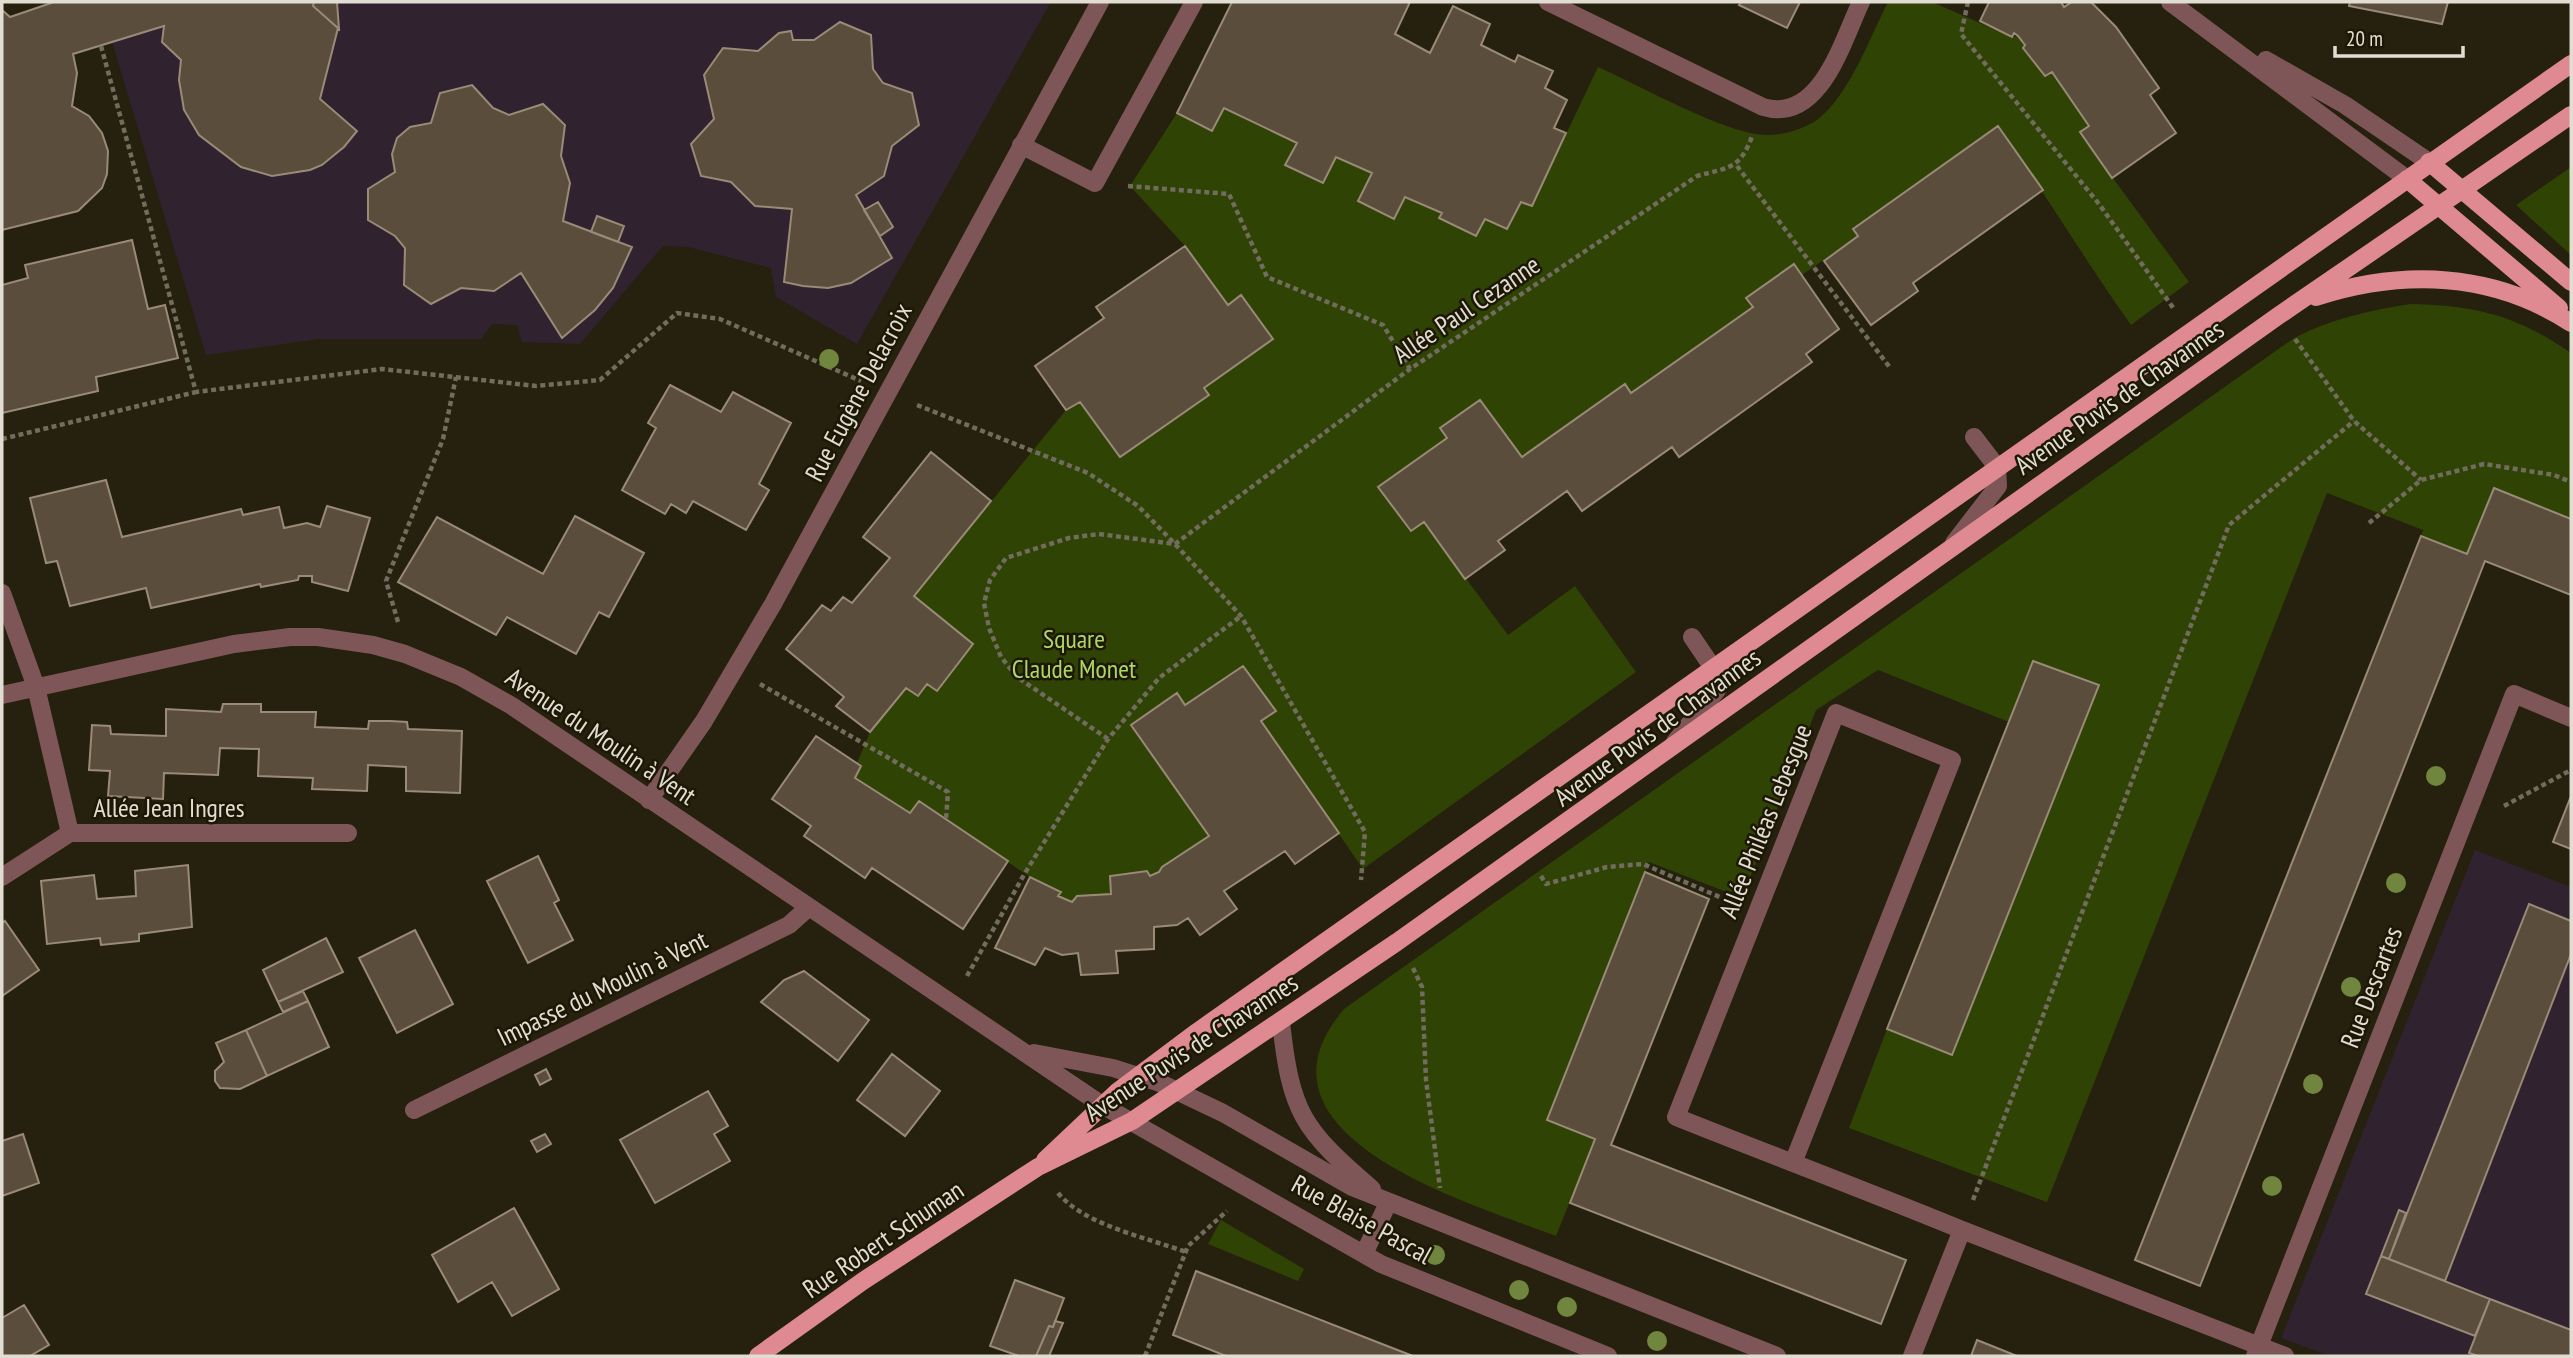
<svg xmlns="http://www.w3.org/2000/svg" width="2573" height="1358" viewBox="0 0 2573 1358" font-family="'PT Sans Narrow',sans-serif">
<rect width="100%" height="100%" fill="#26200e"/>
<path fill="#30222e" d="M169 2H1051L857 344 776 297 771 268 688 247 663 246 580 344 522 342 517 325 492 324 481 339H319L206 355 112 42 164 26Z
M2475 850 2571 887V1356H2330L2281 1338Z"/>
<path fill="#2f4304" d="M1888 2H1932L2012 37 2018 36 2025 45 2023 48 2044 76 2052 72 2089 126 2080 133 2189 282 2131 325C2085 260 2044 192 1998 126L1854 229 1858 236 1802 275 1746 298 1753 307 1631 393 1624 384 1522 457 1480 400 1445 424 1447 438 1378 487 1410 531 1424 522 1508 635 1575 586 1636 672 1363 869 1261 721 1275 710 1243 666 1185 705 1176 693 1132 725 1209 836 1162 867 1159 872 1150 876 1146 871 1111 894 1077 896 1072 902 1058 896 1061 892 1030 877 919 802 910 813 855 778 861 767 857 763 870 732 906 688 918 696 927 684 937 691 973 644 914 596 1066 410 1080 402 1121 457 1209 395 1204 388 1272 339 1241 295 1228 305 1185 246 1130 186 1177 113 1212 131 1224 108 1297 143 1286 165 1322 183 1336 157 1372 173 1359 201 1394 218 1405 197 1442 213 1439 218 1476 236 1485 219 1506 229 1521 202 1532 206 1598 67C1639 85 1725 134 1766 135 1781 136 1804 129 1817 120 1849 96 1870 37 1888 2Z
M2571 167V255L2516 205Z
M2410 304C2475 305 2518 316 2571 353V519L2494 489 2467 554 2421 536 2423 530 2327 493 2047 1202 1849 1128 1887 1029 1952 1055 2098 685 2033 661 2009 722 1878 670 1816 710 1742 898 1649 862 1547 1119 1595 1139 1556 1236C1472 1204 1236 1136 1344 1009L2294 338C2331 319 2370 310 2410 304Z
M1221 1220 1304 1269 1298 1281 1208 1244Z"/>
<path fill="#5b4d3c" stroke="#9a8a78" stroke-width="2" d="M54 2H314L313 6 338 28 320 99 357 131 344 147 322 165 310 170 272 176 241 167 199 135 184 110 179 80 181 60 162 42 164 26 73 54 77 73 72 106 89 116 102 133 108 151 107 174 102 188 78 211 2 230V10L10 17Z
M314 2H337L339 29 313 6Z
M1232 2H1410L1395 34 1430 53 1453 6 1490 24 1481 45 1515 62 1518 55 1553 71 1545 88 1567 100 1554 128 1566 133 1532 206 1521 202 1507 229 1485 219 1476 236 1439 218 1442 213 1405 197 1394 219 1358 201 1372 173 1336 157 1323 183 1285 165 1297 143 1224 108 1212 131 1177 113Z
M1741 2H1800L1787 28 1739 5Z
M1989 2H2061L2064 7 2072 2H2091L2116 27 2159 88 2150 95 2176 133 2112 178 2080 132 2089 126 2052 72 2045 76 2023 48 2025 45 2018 36 2014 33 2012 37 1980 21Z
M2350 2H2448L2442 24 2349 6Z
M840 22 871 35 873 69 883 83 912 93 919 125 892 146 884 176 856 195 892 258 851 283 828 288 803 286 784 282 792 209 755 206 731 182 701 176 691 144 714 119 704 75 723 48 758 51 779 33 791 31 793 40H814Z
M472 85 493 108 509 115 543 104 565 125 561 156 570 183 563 221 632 247 613 288 595 310 562 338 521 273 494 291 461 288 431 304 404 285 405 248 395 236 368 220V189L395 172 392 154 397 138 410 127 431 123 440 93Z
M1998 126 2043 190 1913 283 1918 291 1871 325 1824 261 1858 236 1853 229Z
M878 202 893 227 880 236 864 210Z
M597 216 624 226 618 242 591 232Z
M132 240 148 309 165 305 178 358 96 377 98 391 2 413V285L28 278 25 265Z
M1185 246 1228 305 1241 295 1273 339 1204 388 1209 395 1120 457 1080 402 1066 410 1035 366 1104 318 1096 307Z
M1794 264 1839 329 1806 354 1812 362 1679 457 1672 447 1582 511 1567 491 1498 541 1505 550 1465 579 1424 522 1411 531 1378 487 1447 438 1440 428 1480 400 1522 457 1625 384 1631 393 1753 307 1746 298Z
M670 385 721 412 733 392 791 423 759 484 769 490 746 530 693 501 686 513 671 504 665 514 622 490 656 428 648 423Z
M931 452 991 501 914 596 973 644 937 691 927 684 918 696 906 688 870 732 836 706 844 697 786 649 822 605 831 611 843 597 852 603 890 558 863 537Z
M106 480 122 537 241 509 243 515 279 507 284 528 307 523 320 527 327 506 370 518 348 591 312 582V576H299L298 580 261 587 260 584 151 608 146 588 70 606 57 561 46 563 30 498Z
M2494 488 2571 519V595L2485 561 2200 1286 2135 1260 2421 536 2467 554Z
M575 516 644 553 609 617 599 612 576 654 507 617 496 635 398 582 437 517 543 574Z
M2033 661 2099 685 1952 1055 1887 1029Z
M1243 666 1276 711 1261 721 1339 833 1295 864 1285 851 1224 891 1237 909 1200 935 1188 918 1177 925 1154 927V949L1116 951 1118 973 1081 975 1078 953 1062 955 1045 948 1035 965 995 948 1030 877 1061 892 1058 896 1072 902 1077 896 1111 894 1110 876 1147 871 1150 876 1159 872 1162 867 1209 836 1131 725 1177 693 1185 705Z
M223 704H261V712H316L315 727 368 729 369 721H390L407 722 408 729 462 731 460 793 406 791V767L368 765 367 791 312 789 313 778 258 776 259 749 220 748 218 775 164 773 163 799 108 796 110 771 89 770 92 725 110 726 111 734 166 736V709L221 712Z
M816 736 861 766 855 778 910 813 919 801 1008 861 963 929 872 868 865 878 804 836 811 826 772 799Z
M2571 796V849L2553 842Z
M538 856 559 900 554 903 573 940 528 963 487 881Z
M188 865 192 927 139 934V941L101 945 100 938 47 944 41 881 94 875 97 899 136 896 135 871Z
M1645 872 1709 899 1611 1145 1906 1260 1881 1324 1570 1203 1595 1139 1547 1120Z
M2529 904 2571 921V954L2445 1281 2389 1259Z
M5 921 39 970 2 996V923Z
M415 930 453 1004 397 1033 359 958Z
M326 938 343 972 278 1002 263 970Z
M804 971 869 1020 838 1061 761 1002 784 980Z
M303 991 308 1001 283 1012 278 1002Z
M308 1001 329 1047 267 1076 246 1030Z
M246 1030 267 1076 240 1089 220 1088 215 1081V1071L224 1062 216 1043Z
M892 1054 940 1091 905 1136 857 1100Z
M546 1069 551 1079 540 1085 535 1075Z
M708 1091 728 1126 714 1134 730 1161 655 1203 620 1140Z
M23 1134 39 1183 2 1196V1141Z
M545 1134 551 1144 537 1152 531 1141Z
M514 1208 559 1289 512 1316 492 1282 458 1302 432 1255Z
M2399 1210 2406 1213 2389 1259 2381 1256Z
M2381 1256 2490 1299 2475 1336 2366 1294Z
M1196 1271 1382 1344 1413 1356H1226L1173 1335Z
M1015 1280 1064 1298 1053 1327 1049 1326 1036 1356H1019L990 1346Z
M2490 1299 2571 1330V1356H2478L2469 1353Z
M24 1305 49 1345 30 1356H2V1318Z
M1055 1321 1063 1323 1049 1356H1036L1049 1326 1053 1327Z
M1977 1340 2017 1356H1971Z"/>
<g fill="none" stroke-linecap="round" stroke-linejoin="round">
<path stroke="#716c5d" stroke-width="4.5" stroke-dasharray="5 3.5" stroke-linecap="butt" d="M1968 2 1961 34 2099 204 2174 309
M101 46 196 392 382 369 536 386 600 380 677 313 720 319 861 381
M1737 166 1891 369
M1128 186 1229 194 1267 277 1383 325 1410 369
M2295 339 2354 421 2421 480
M917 405 1088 473 1138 506 1175 544 1241 616 1365 832 1361 880
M2 439 196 392
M2369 523 2421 480 2484 464 2554 475 2571 482
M398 622 386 581 443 439 456 377
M760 684 948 792 946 819
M1108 739 1017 677 1001 657 989 628 984 603 990 580 1006 558 1069 538 1099 534 1175 544 1410 369 1697 176C1731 167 1740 169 1753 134
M2504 806 2571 770
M1541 876 1546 884 1607 867 1643 864 1729 901
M1413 968 1422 987 1426 1080 1440 1188
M967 976 1025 873 1108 739 1159 678 1241 616
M1058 1193C1084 1225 1148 1238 1186 1252
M1973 1200 2229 525 2354 421
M1145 1356 1188 1246 1227 1211"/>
<path stroke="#7f5658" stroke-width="18" d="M1548 2 1763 107C1820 124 1842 42 1861 2
M2170 2 2407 179
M2266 60 2345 105 2429 162
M1021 145 1095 183 1194 2
M1954 543 1998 486 1997 467 1974 437
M2 593 36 687 70 833
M2 695 234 644 290 637H318L373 645 405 654 461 677 512 706 1102 1105 1381 1264 1608 1356
M1675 742 1717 690 1713 668 1692 637
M649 800 704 721 773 604 1100 2
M2 877 70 833H348
M1281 1022C1291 1113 1302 1129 1372 1189
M1034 1053 1113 1068 1160 1083 1223 1113 1352 1187 1777 1356
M414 1110 789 925 809 907
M1793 1163 1952 760 1836 713 1676 1117C1771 1155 1867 1191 1962 1230
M1364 1254 1388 1203
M1912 1356 1962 1230 2285 1356
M2255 1356 2514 694 2571 718"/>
<path stroke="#de8a90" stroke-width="18" d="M2429 162 2571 282
M2407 179 2559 308
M2316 297C2403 269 2493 272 2571 323
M1045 1160 1117 1092 1197 1032 2571 64
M758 1356 863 1281 1038 1167 1132 1121 1397 942 2278 316 2571 115"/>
</g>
<g fill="#70853e">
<circle cx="829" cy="359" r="10"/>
<circle cx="2436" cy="776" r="10"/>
<circle cx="2396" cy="883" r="10"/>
<circle cx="2351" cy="987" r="10"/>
<circle cx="2313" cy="1084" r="10"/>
<circle cx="2272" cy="1186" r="10"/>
<circle cx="1435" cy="1255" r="10"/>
<circle cx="1519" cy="1290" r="10"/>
<circle cx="1567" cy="1307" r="10"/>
<circle cx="1657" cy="1341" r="10"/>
</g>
<g text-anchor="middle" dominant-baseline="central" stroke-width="5" stroke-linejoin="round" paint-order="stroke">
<g font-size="26" fill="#e1ddd2" stroke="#1d1705">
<text transform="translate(1466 309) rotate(-34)">Allée Paul Cezanne</text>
<text transform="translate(858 392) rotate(-62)">Rue Eugène Delacroix</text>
<text transform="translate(2119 397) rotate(-35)">Avenue Puvis de Chavannes</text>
<text transform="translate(1657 727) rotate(-36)">Avenue Puvis de Chavannes</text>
<text transform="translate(601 736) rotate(34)">Avenue du Moulin à Vent</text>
<text x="169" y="807">Allée Jean Ingres</text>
<text transform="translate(1765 821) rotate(-68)">Allée Philéas Lebesgue</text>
<text transform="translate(2371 987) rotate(-69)">Rue Descartes</text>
<text transform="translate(602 988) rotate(-26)">Impasse du Moulin à Vent</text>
<text transform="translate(1191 1047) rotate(-33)">Avenue Puvis de Chavannes</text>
<text transform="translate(1362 1219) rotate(29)">Rue Blaise Pascal</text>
<text transform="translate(883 1239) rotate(-34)">Rue Robert Schuman</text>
</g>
<g font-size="26" fill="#add765" stroke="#1d1705">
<text x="1074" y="638">Square<tspan x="1074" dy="30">Claude Monet</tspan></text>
</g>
</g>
<rect width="2573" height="1358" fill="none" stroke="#e1ddd2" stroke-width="7"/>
<path d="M2335 46v10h128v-10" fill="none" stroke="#e1ddd2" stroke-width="3.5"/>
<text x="2346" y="46" font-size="21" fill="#e1ddd2" stroke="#1d1705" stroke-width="5" paint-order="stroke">20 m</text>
</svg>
